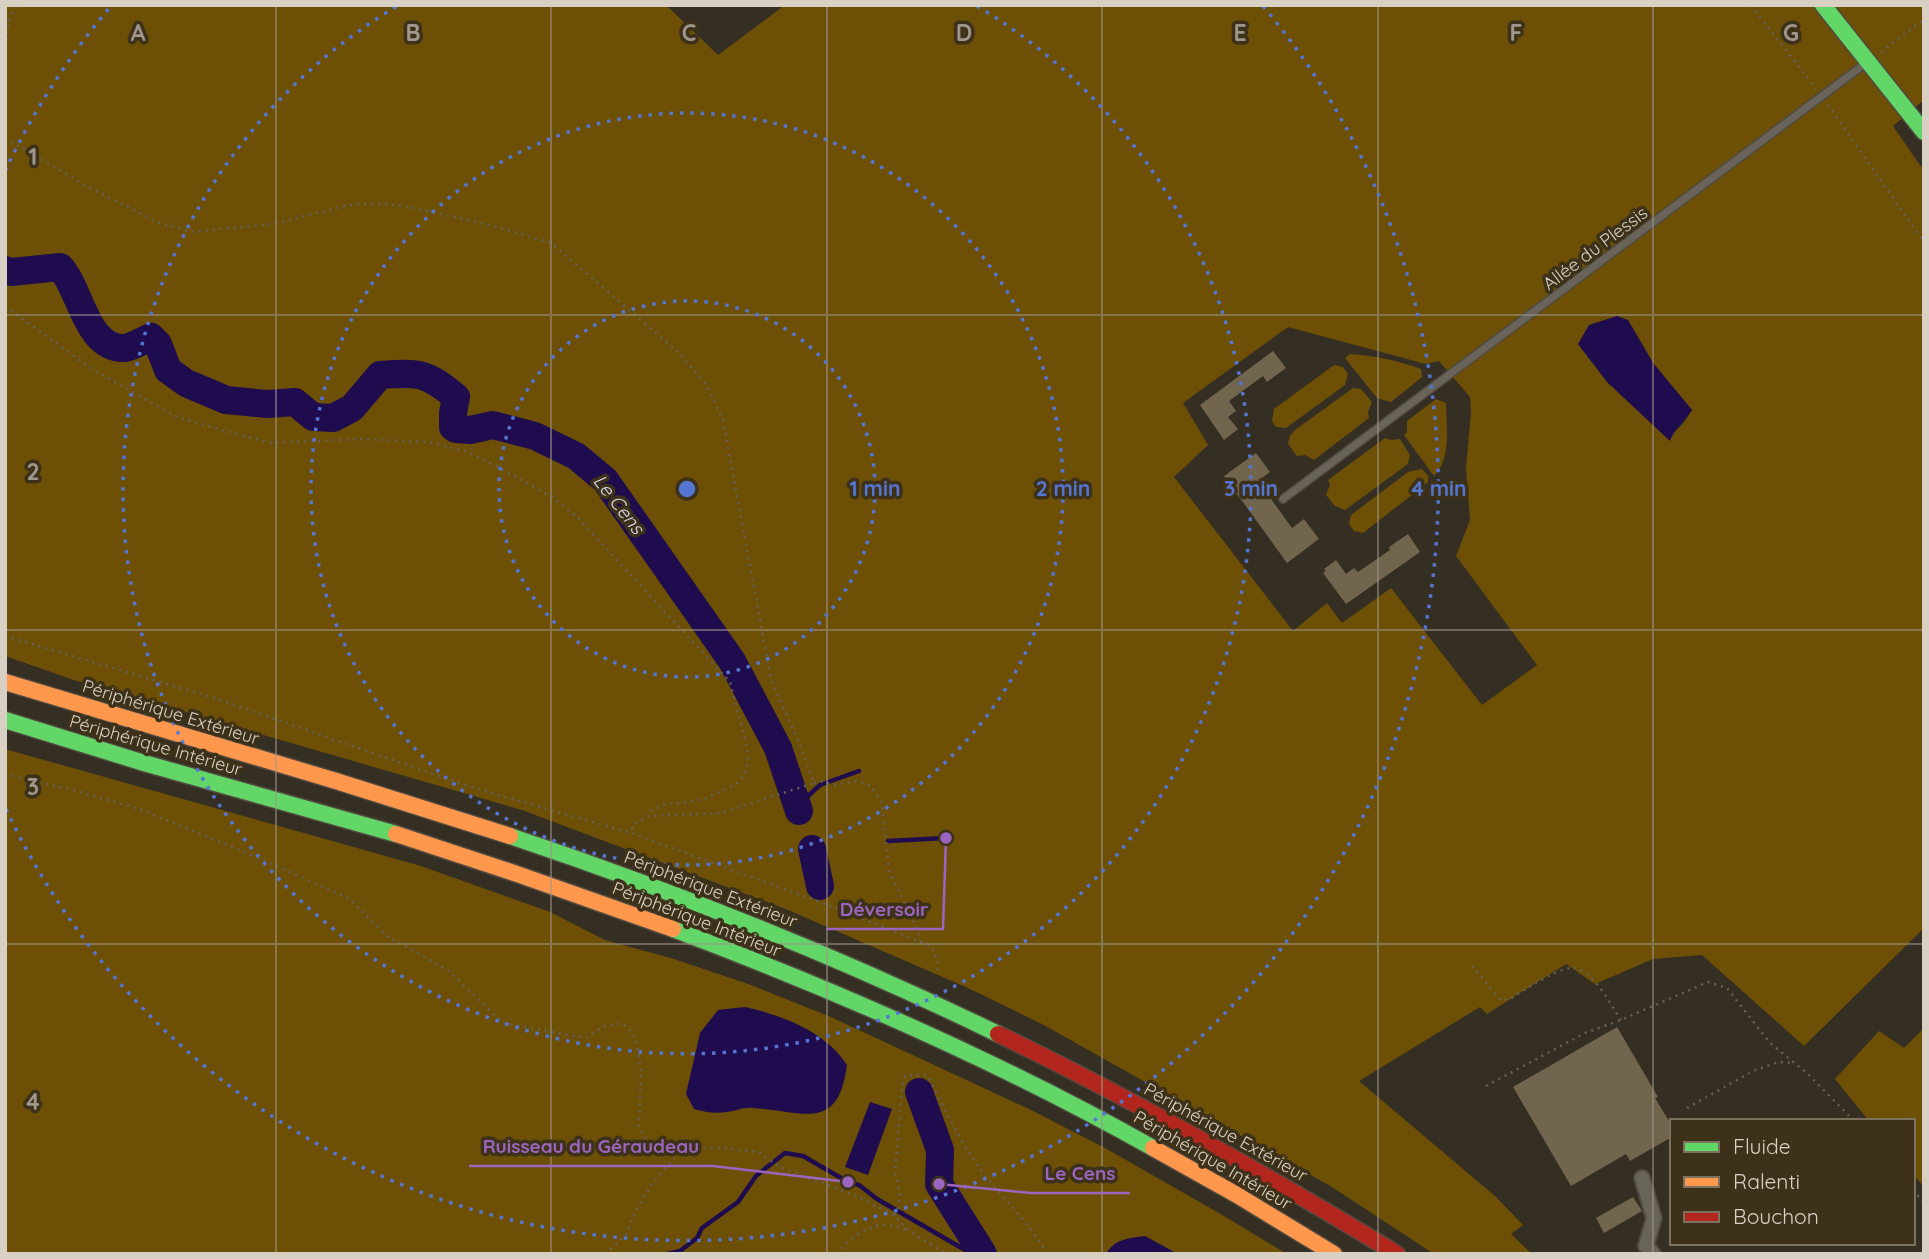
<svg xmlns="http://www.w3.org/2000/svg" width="1929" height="1259" viewBox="0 0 1929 1259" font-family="Quicksand,sans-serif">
<rect width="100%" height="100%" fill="#352e22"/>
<path fill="#6d5006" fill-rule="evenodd" d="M5 5H666L718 55 785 5H1924V100L1893 126 1924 171V928L1804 1046 1702 955 1653 959 1595 984 1566 964 1487 1014 1480 1007 1359 1081 1495 1196 1523 1225 1511 1234 1532 1254H1434L1332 1187 1042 1024 968 988 788 910 522 810 74 680 5 656ZM1628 320 1653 363 1692 410 1683 424 1673 433 1608 383 1578 344ZM1288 327 1426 364 1439 361 1470 397 1471 412 1466 468 1470 520 1456 556 1537 665 1482 705 1391 588 1342 623 1327 603 1293 631 1174 477 1208 445 1183 403Z
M1350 354C1376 356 1396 360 1421 369L1422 377 1391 402 1377 398 1345 358Z
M1334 365 1343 367 1348 374 1345 385 1286 428 1276 427 1272 421 1274 409Z
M1353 388 1361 389 1372 402 1368 412 1369 418 1314 460 1305 455 1297 456 1288 444 1290 436 1295 430Z
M1436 399 1446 403C1446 426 1452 458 1434 476L1404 435 1407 432V421Z
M1385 438 1391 440 1400 439 1410 455 1408 464 1345 510 1335 506 1326 495 1330 485 1328 480Z
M1422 469 1428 476V482L1422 487 1363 533 1354 531 1349 524 1351 515 1408 472Z
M5 749 421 866 550 912 605 940 674 959 751 985 831 1017 1031 1110 1105 1148 1219 1213 1287 1254H5Z
M1924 1028V1187L1913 1174V1121H1869L1835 1079 1879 1031 1904 1048Z"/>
<path fill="#1f0c4e" d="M1617 316 1628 320 1653 363 1692 410C1685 421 1674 429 1670 441L1608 383 1578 344 1589 325Z
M745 1007C782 1015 826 1032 847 1065 838 1133 804 1111 753 1108 744 1107 736 1111 727 1112 715 1114 705 1112 694 1109L686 1094 700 1033 718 1010Z
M870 1102 892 1109 868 1175 845 1167Z
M1145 1236 1178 1254H1106C1114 1239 1130 1238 1145 1236Z"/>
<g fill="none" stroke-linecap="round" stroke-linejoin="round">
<path stroke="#1f0c4e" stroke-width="4.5" d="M797 806 820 785 859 771
M888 841 946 838
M667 1254 680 1251 697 1238 702 1228 738 1202 756 1176 785 1153 803 1156 848 1182 859 1185 877 1199 972 1254"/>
<path stroke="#1f0c4e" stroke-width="28" d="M5 270 11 272 60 267C81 289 86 350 125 348 133 347 143 340 151 337L158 344 168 370 186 383 226 400 267 404 295 402 313 417 333 418 352 408 380 375C418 372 426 372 456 397L453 413V427L456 429 470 430 493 425 535 436 576 456 605 480 732 661 778 748 799 811
M812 849 820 886
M919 1092 940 1150 939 1184 983 1254"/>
</g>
<path fill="#71654e" d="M1273 351 1286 368 1267 382 1263 376 1229 401 1236 411 1228 417 1238 429 1224 440 1200 405Z
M1256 453 1270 472 1258 481 1292 528 1304 519 1319 539 1287 563 1224 476Z
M1408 534 1420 552 1346 604 1323 573 1326 571 1324 569 1336 560 1346 574 1354 568 1358 572 1390 550 1389 547Z
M1617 1027 1658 1097 1655 1098 1672 1126V1137L1630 1161 1626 1154 1571 1186 1513 1087Z
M1633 1197 1642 1211 1604 1233 1596 1218Z"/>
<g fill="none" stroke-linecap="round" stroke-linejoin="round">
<g stroke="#514a40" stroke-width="10">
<path id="lane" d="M1283 499 1866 63"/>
</g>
<g stroke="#514a40" stroke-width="18">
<path id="street" d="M1642 1178 1654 1218 1646 1246 1653 1254"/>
</g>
<g stroke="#514a40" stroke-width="19">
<path id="fast" d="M1823 5 1924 132
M5 720 144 763 396 834
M510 836C677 892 840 957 998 1034
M673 929C838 991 1000 1062 1153 1148"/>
</g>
<g stroke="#514a40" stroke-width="19">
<path id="slow" d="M5 682 336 781 510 836
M396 834 517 874 673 929
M1153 1148 1237 1195 1334 1254"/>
</g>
<g stroke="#514a40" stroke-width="19">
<path id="jam" d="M998 1034C1135 1100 1267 1175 1397 1254"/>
</g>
<path stroke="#656058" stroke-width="2.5" stroke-dasharray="2 5" stroke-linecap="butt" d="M1751 5 1816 89
M5 48 10 15 18 5
M1881 52 1924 19
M1828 105 1924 242
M5 138 92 189 160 223 190 232 272 224 349 205 375 203 405 206 490 225 551 243 677 351 707 386 723 420 771 679 800 745 814 783 721 813 648 816 634 824 631 833
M5 306 92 369 179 418 270 443 363 439 428 442 465 451 500 468 553 498 577 517 730 682 748 750 747 769 742 778 736 784 706 798 689 802 666 804 650 811 648 815
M5 636 211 697 474 788 631 833 817 901 931 946 938 961V974
M5 774 73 790 139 809 247 853 350 899 387 936 449 971 503 1023 586 1038 602 1027 622 1023 633 1033 637 1045 641 1071 639 1125 643 1136 654 1146 681 1150 713 1147 759 1152 778 1166 856 1196 894 1215 909 1231 946 1254
M814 783 823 781 832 785 859 781 871 786 882 803 889 870 917 929 921 943
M1472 966 1500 1000 1510 999C1523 991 1565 962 1579 969 1596 976 1611 1005 1621 1020
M1486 1086 1585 1033 1621 1020 1708 982 1727 988 1770 1043 1808 1074 1854 1121
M1687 1108 1753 1071 1778 1062 1792 1063
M1913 1190 1924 1203
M894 1215 898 1210 900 1193 895 1173 902 1086 905 1076 927 1075C944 1107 959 1140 980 1169 1002 1198 1029 1222 1047 1254
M605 1254 626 1235 636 1210 654 1181 681 1150
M837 1254C847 1240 871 1222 890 1225 895 1226 901 1228 906 1230"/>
<use href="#lane" stroke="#69645a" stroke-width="7"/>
<use href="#street" stroke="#69645a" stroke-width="14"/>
<use href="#fast" stroke="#63d668" stroke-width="16"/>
<use href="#slow" stroke="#ff974d" stroke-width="16"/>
<use href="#jam" stroke="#b3261e" stroke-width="16"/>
</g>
<path fill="none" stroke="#9f978b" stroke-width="2" stroke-opacity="0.55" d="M276 5V1254M551 5V1254M827 5V1254M1102 5V1254M1378 5V1254M1653 5V1254M5 315H1924M5 630H1924M5 944H1924"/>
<g fill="none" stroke="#5575d2" stroke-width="3.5" stroke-dasharray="3.5 7">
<circle cx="687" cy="489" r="188"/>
<circle cx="687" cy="489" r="376"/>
<path d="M977 6A564 564 0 1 1 397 6"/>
<path d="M5 171A752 752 0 0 1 111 6M1263 6A752 752 0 1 1 5 807"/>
</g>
<g text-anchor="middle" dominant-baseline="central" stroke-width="7" stroke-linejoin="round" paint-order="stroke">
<g font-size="18" fill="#d8d0c3" stroke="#3d311a">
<text transform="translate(1595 248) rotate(-37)">Allée du Plessis</text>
<text transform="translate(171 712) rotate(17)">Périphérique Extérieur</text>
<text transform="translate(156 745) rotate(16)">Périphérique Intérieur</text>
<text transform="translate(711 889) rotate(21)">Périphérique Extérieur</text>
<text transform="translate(697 919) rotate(21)">Périphérique Intérieur</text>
<text transform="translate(1226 1132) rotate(29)">Périphérique Extérieur</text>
<text transform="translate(1213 1160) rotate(30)">Périphérique Intérieur</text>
</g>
<g font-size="19" font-style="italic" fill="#d8d9ef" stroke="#3d311a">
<text transform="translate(619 504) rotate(52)">Le Cens</text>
</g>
</g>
<g font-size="23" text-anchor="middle" font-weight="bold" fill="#9f978b" stroke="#3d311a" stroke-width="7" stroke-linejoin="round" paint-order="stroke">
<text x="138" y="41">A</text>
<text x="413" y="41">B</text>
<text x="689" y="41">C</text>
<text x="964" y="41">D</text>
<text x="1240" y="41">E</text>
<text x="1516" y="41">F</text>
<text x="1791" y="41">G</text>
<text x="33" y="165">1</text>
<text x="33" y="480">2</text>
<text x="33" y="795">3</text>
<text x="33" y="1110">4</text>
</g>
<circle cx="687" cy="489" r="10" fill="#5575d2" stroke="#3d311a" stroke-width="3.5"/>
<g font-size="21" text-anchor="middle" font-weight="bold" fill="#5575d2" stroke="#3d311a" stroke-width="7" stroke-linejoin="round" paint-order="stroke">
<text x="875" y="496">1 min</text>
<text x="1063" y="496">2 min</text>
<text x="1251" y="496">3 min</text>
<text x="1439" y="496">4 min</text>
</g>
<path fill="none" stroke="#9c65c0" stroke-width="2.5" d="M946 838L943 929H826M848 1182L713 1166H469M939 1184L1031 1193H1130"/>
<g fill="#9c65c0" stroke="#3d311a" stroke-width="2.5">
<circle cx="946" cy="838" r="7"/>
<circle cx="848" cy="1182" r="7"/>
<circle cx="939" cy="1184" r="7"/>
</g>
<g font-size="19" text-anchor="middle" font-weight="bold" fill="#9c65c0" stroke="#3d311a" stroke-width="7" stroke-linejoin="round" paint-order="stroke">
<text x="884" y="916">Déversoir</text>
<text x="591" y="1153">Ruisseau du Géraudeau</text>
<text x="1080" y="1180">Le Cens</text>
</g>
<rect width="1929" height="1259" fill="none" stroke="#d8d0c3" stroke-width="14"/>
<rect x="1670" y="1119" width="245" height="126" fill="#3d311a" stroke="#7b715e" stroke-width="2"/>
<rect x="1684" y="1142" width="35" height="10" fill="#63d668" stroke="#7b715e" stroke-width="2"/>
<text x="1733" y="1154" font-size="21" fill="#d8d0c3">Fluide</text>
<rect x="1684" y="1177" width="35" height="10" fill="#ff974d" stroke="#7b715e" stroke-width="2"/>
<text x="1733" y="1189" font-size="21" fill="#d8d0c3">Ralenti</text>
<rect x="1684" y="1212" width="35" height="10" fill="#b3261e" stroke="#7b715e" stroke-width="2"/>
<text x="1733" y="1224" font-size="21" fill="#d8d0c3">Bouchon</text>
</svg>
